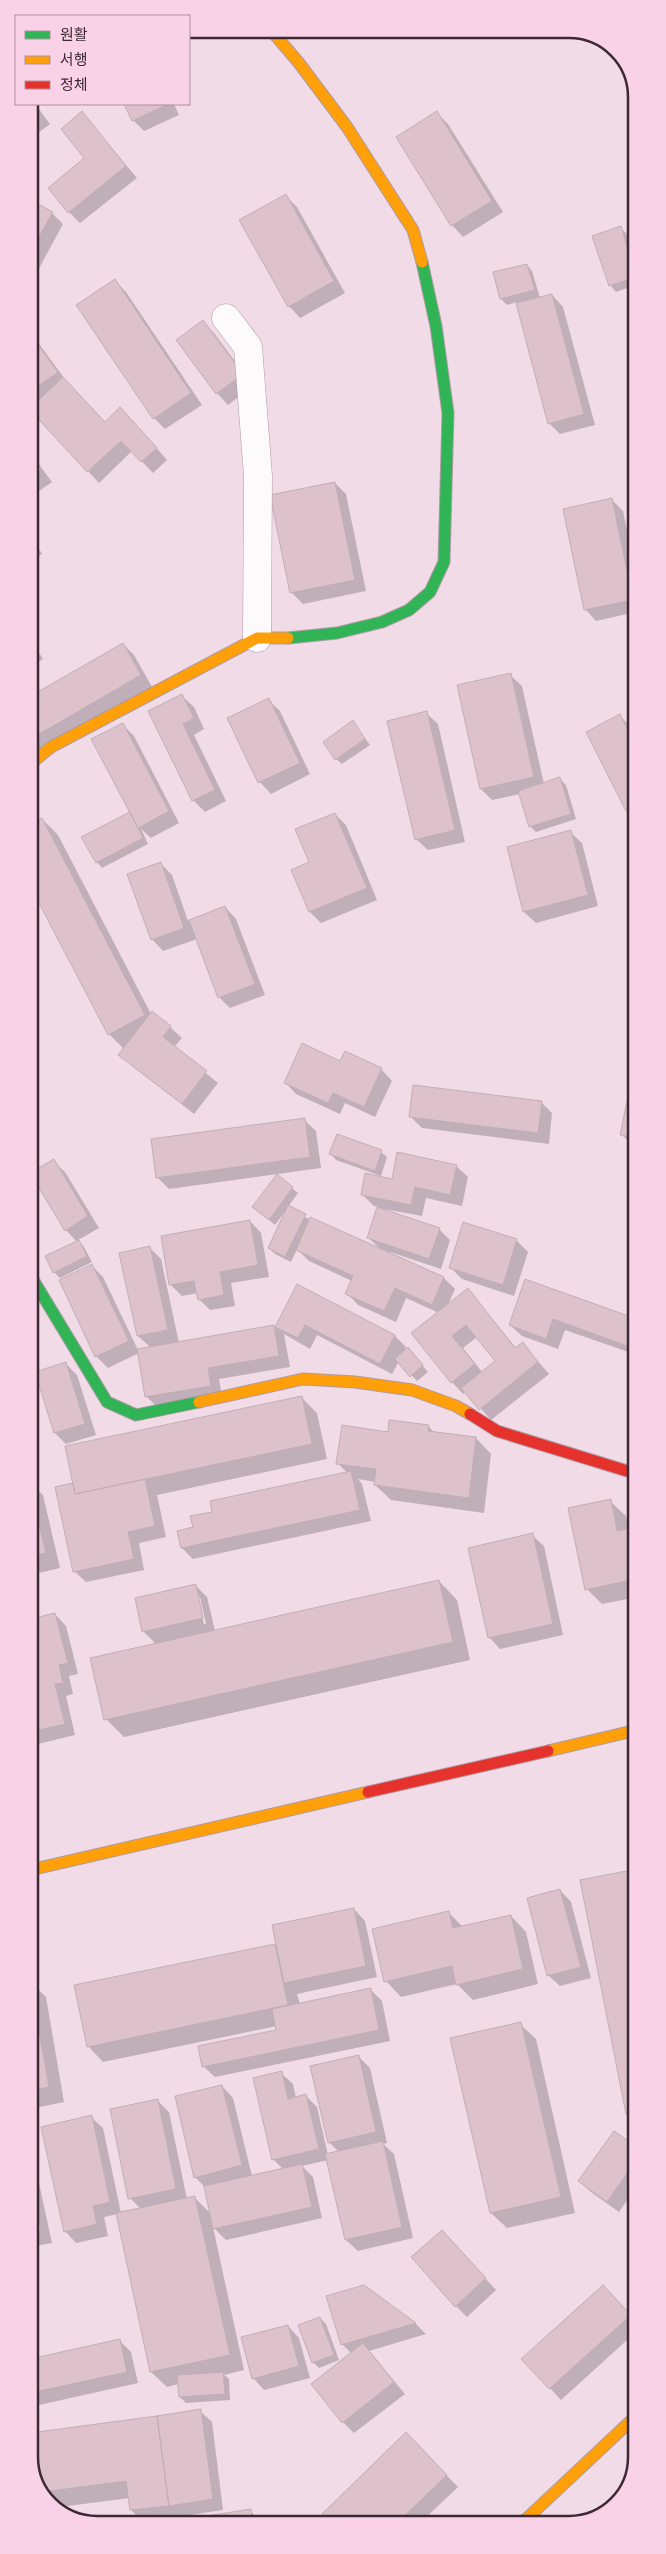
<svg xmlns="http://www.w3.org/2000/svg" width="666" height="2554" viewBox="0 0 666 2554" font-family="Commissioner,'Noto Sans KR',sans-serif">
<rect width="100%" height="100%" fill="#f1dbe6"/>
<path fill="#0003" fill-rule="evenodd" d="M29 104H35L50 124 29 140Z
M126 104H174L179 115 144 131 133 120Z
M82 113 137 178 80 223 69 212 86 158Z
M437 113 448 124 503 212 463 237 452 225Z
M285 195 297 207 345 293 300 318 289 306Z
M29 200 52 213 63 224 29 287Z
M620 228 626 233 636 263V285L616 292 611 286 594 237Z
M527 265 532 271 540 298 552 295 563 307 595 425 560 434 549 423 517 302 507 305 501 299 495 273Z
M115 281 126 292 202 405 165 429 154 418Z
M203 322 214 333 253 386 228 405 217 393 178 340Z
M29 330 67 382 105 423 132 420 167 460 153 473 132 451 99 483 32 410 29 411Z
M29 451 52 482 29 498Z
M335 483 346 494 366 591 303 604 292 593 272 496Z
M612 500 623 511 636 574V612L596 621 585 609Z
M29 531 42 554 29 561Z
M29 637 43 659 29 668Z
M123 644 134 655 152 687 29 758V698Z
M510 675 522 686 544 784 560 779 566 785 576 819 536 832 530 826 520 794 492 800 481 789Z
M182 696 194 707 204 729 194 735 226 801 205 812 193 800 150 711Z
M268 700 280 711 310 774 271 794 260 782 229 719Z
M426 713 438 724 465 842 428 850 416 839Z
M620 716 631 727 636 737V819L627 810Z
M353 722 370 745 342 764 336 759Z
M122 724 134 736 179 823 151 838 141 829 148 844 102 868 97 862 134 817Z
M335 814 346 825 377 900 321 923 310 912 293 870 311 863Z
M42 819 58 835 151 1014 170 1027 182 1038 174 1047 218 1083 194 1114 120 1055 124 1049 109 1034Z
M570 832 582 843 598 906 536 923 524 912Z
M161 864 172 875 188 921 225 907 236 919 265 995 230 1008 219 997 197 939 163 951 152 939Z
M340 1063 381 1069 392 1081 375 1117 345 1103 340 1114 296 1094 285 1082Z
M541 1102 552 1113 549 1144 422 1128 411 1117Z
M637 1105V1147L633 1146 621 1134Z
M304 1120 316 1131 321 1168 169 1189 157 1177Z
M29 1149 38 1161 29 1168Z
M381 1152 387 1157 381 1176 336 1160 331 1154Z
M53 1161 65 1172 99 1228 78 1240 84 1247 92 1262 60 1278 54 1272 77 1242 66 1230Z
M456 1166 468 1177 462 1206 426 1198 422 1216 378 1208 439 1229 450 1240 441 1269 390 1252V1254L444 1278 455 1289 448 1305 468 1290 517 1349 523 1344 549 1374 491 1420 466 1392 463 1394 452 1382 413 1333 439 1313 406 1298 396 1322 358 1305 347 1293 352 1281 309 1261 297 1249 291 1262 275 1254 269 1248 286 1210 275 1225 254 1207 277 1176 298 1193 288 1207 310 1220 381 1250 368 1237 379 1207 374 1206 362 1194 393 1180ZM477 1337 496 1361 482 1372 463 1348Z
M250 1221 261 1233 269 1277 231 1283 235 1306 210 1310 199 1299 198 1293 182 1296 171 1285 162 1237Z
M464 1223 517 1241 528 1252 514 1296 462 1279 450 1267Z
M150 1248 161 1259 179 1343 274 1327 275 1329 298 1286 395 1336 406 1347 404 1352 413 1354 428 1372 417 1381 399 1361 392 1374 317 1335 310 1349 284 1334 290 1367 219 1379 222 1397 158 1408 146 1396 139 1353 108 1368 96 1356 92 1266 103 1277 138 1350 151 1348 138 1336Z
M526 1281 636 1321 637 1355 565 1330 558 1349 522 1336 510 1325Z
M66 1364 77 1375 96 1435 66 1444 55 1433 37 1372Z
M301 1397 317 1413 327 1459 157 1495 166 1537 139 1543 144 1570 86 1582 74 1571 72 1484Z
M428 1426 435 1433 476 1438 491 1454 484 1513 391 1500 375 1485 376 1482 358 1479 362 1484 371 1521 193 1559 182 1548 194 1528 214 1513 347 1473 338 1463 389 1433Z
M29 1440 35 1463 29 1464Z
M29 1481 43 1495 60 1568 30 1575Z
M610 1501 626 1516 629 1529 636 1528 637 1515V1597L602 1604 587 1589Z
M532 1535 544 1546 563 1635 500 1649 489 1637Z
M439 1581 457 1600 470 1660 124 1737 106 1719 156 1644 143 1631 195 1585 207 1597 215 1631ZM197 1597H200L206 1624H204Z
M55 1614 66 1626 78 1674 69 1676 73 1694 66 1696 75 1735 30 1746V1621Z
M637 1870V2124L627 2114 581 1881Z
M560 1890 571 1902 591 1978 560 1986 548 1975Z
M354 1909 365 1921 377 1977 297 1994 300 2004 370 1989 382 2001 390 2041 215 2077 203 2066 278 2031 277 2026 103 2062 88 2046 275 1945 278 1948Z
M449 1913 463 1927 511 1916 526 1932 538 1984 473 2000 457 1984 401 1997 386 1981Z
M30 1981 46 1997 64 2102 30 2109Z
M520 2024 536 2039 575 2213 507 2228 491 2213Z
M358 2056 370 2068 387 2143 383 2144 394 2154 413 2238 358 2251 346 2240 328 2160 302 2166 313 2177 322 2218 226 2240 213 2227 244 2370 224 2375 229 2379 230 2400 186 2403 180 2397 179 2384 167 2387 151 2372 118 2214 104 2217 108 2236 76 2243 65 2231 91 2117 103 2128 121 2213 141 2209 130 2198 157 2100 169 2112 187 2199 194 2197 211 2214 206 2188 195 2177 222 2086 233 2098 252 2176 283 2169 273 2159 281 2073 293 2084 296 2098 306 2096 317 2107 328 2155 339 2152 329 2142Z
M614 2132 637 2149V2186L619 2212 591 2192 579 2181Z
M30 2142 52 2243 30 2247Z
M453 2243 496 2290 467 2317 456 2306Z
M364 2286 416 2324 426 2334 369 2351 405 2394 354 2433 343 2422 352 2354 342 2344Z
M614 2298 637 2323V2331L561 2400 523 2359Z
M320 2318 326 2324 339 2360 319 2368 313 2362Z
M288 2326 299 2338 310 2378 264 2390 253 2378Z
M119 2340 131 2352 138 2383 30 2407V2360Z
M200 2411 212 2422 223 2510 183 2516 184 2521 250 2510 262 2525H184L183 2521 146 2525 131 2510 130 2498 52 2508 30 2470V2434Z
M406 2434 458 2487 419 2524 335 2525Z"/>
<path fill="#ddc2cb" stroke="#c2aeb6" d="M29 104H34L40 112 29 121Z
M124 104H168L132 121Z
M82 111 126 166 68 213 48 188 84 158 61 129Z
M437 111 492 201 451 226 396 137Z
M286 194 334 281 288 307 239 220Z
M29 199 53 212 29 255Z
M621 226 636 277 609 286 592 236Z
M527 264 535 290 500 299 493 272Z
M115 279 191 393 153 419 76 305Z
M552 294 584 414 548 424 516 303Z
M203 320 243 374 216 394 176 340Z
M29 332 58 372 29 393Z
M63 377 105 422 120 407 157 448 141 462 121 441 87 472 29 409Z
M29 453 41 470 29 479Z
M335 482 355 580 290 593 270 495Z
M612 498 633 600 584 610 563 509Z
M123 643 141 675 29 740V697Z
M511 673 534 777 480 789 457 685Z
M182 694 194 718 183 724 215 790 192 801 148 711Z
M269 698 300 763 258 783 227 718Z
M427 711 455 830 415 840 387 721Z
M620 714 636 746V806L626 811 586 732Z
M353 720 365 739 335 760 323 742Z
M123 723 169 811 138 828 91 739Z
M560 777 571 814 529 827 518 791Z
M130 812 143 838 96 863 81 837Z
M335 813 367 888 309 912 291 870 309 862 295 829Z
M42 818 145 1015 108 1035 29 884V825Z
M571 830 588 895 523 912 507 847Z
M161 862 184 928 151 940 127 874Z
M225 906 255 984 218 998 189 920Z
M152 1011 171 1026 163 1037 207 1071 182 1104 118 1055Z
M302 1043 340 1061 345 1051 382 1068 364 1107 333 1093 328 1103 284 1083Z
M413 1085 542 1101 538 1133 409 1117Z
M627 1101 637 1103V1138L620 1135Z
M305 1118 310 1157 156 1178 151 1139Z
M337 1134 382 1150 375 1171 329 1154Z
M397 1152 457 1165 450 1195 415 1187 411 1205 361 1195 365 1173 392 1179Z
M54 1159 88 1216 65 1231 30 1173Z
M277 1174 293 1187 269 1220 252 1207Z
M288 1205 306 1214 285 1257 268 1248Z
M377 1207 440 1228 429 1259 367 1238Z
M310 1217 444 1277 432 1305 395 1288 384 1311 345 1294 353 1276 296 1250Z
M250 1220 258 1265 220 1272 224 1295 198 1300 194 1281 169 1285 161 1236Z
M463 1222 517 1239 503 1285 449 1268Z
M79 1240 87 1256 53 1273 45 1256Z
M150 1246 168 1330 137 1336 119 1253Z
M92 1264 129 1341 95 1357 59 1280Z
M525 1279 637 1319 627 1346 553 1319 546 1339 509 1325Z
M297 1284 395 1335 380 1364 305 1325 298 1338 275 1327Z
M468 1288 515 1348 523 1342 538 1362 479 1410 461 1388 495 1361 466 1325 452 1336 475 1364 451 1383 411 1333Z
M274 1325 279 1356 208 1368 211 1386 145 1397 137 1349Z
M408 1347 423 1365 410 1377 395 1359Z
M66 1362 85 1424 54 1433 35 1372Z
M302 1396 312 1444 75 1494 65 1446Z
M389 1420 429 1425 428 1431 476 1437 469 1498 374 1485 376 1469 336 1464 342 1425 388 1432Z
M351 1471 360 1510 181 1548 177 1531 193 1527 190 1516 212 1512 210 1501Z
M145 1479 155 1526 128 1532 134 1559 73 1572 55 1487 73 1483 75 1494Z
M29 1485 46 1553 30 1556Z
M611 1499 617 1531 635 1527 632 1515 637 1514V1563L628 1564 631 1580 585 1590 568 1508Z
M533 1533 553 1624 488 1638 468 1548Z
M439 1580 453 1642 104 1720 90 1658Z
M196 1584 203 1618 142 1632 135 1598Z
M55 1613 68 1663 59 1665 63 1683 55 1684 65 1724 30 1732V1619Z
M637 1869V2112L626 2114 580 1880Z
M560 1889 581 1967 547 1976 527 1898Z
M354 1908 366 1966 284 1983 272 1925Z
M449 1911 453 1928 511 1915 523 1969 456 1985 452 1966 384 1982 372 1929Z
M275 1944 288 2005 87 2047 74 1985Z
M30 1980 49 2087 30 2091Z
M371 1988 379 2030 202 2067 198 2046 276 2030 272 2009Z
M521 2022 561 2197 490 2213 450 2038Z
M359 2055 376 2132 328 2143 310 2066Z
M282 2071 288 2099 306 2094 319 2149 272 2160 253 2078Z
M222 2085 242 2165 194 2178 175 2096Z
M158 2099 176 2189 128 2199 110 2109Z
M92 2115 110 2202 93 2206 97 2224 64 2232 41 2127Z
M614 2131 637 2147V2159L607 2202 578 2181Z
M383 2141 402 2227 345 2240 325 2154Z
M302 2164 312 2207 213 2229 204 2186Z
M30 2177 41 2231 30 2234Z
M195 2196 230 2355 150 2372 116 2213Z
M442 2230 486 2278 455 2307 411 2257Z
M364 2285 416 2323 341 2345 326 2296Z
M603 2285 631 2315 549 2389 521 2359Z
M320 2317 334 2355 312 2363 298 2325Z
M288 2325 299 2366 252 2379 241 2337Z
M120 2339 127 2372 30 2393V2359Z
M363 2343 394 2382 342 2423 311 2384Z
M223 2372 225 2394 179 2397 177 2375Z
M201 2409 213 2499 169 2506 157 2416Z
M157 2416 169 2506 130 2510 126 2481 43 2492 30 2470V2433Z
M406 2432 447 2475 396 2524 333 2525 322 2514Z
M251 2509 253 2525H182V2520Z"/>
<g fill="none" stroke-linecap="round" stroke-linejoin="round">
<g stroke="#ad9ba5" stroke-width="29">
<path id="street" d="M226 318 248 347 258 476 257 638"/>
</g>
<g stroke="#ad9ba5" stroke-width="13">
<path id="fast" d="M288 638 337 633 382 622 409 610 430 592 444 562 448 413 436 326 422 262
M29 1273 107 1402 136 1415 199 1402"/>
</g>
<g stroke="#ad9ba5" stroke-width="13">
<path id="slow" d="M270 29 299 63 347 127 413 230 422 262
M29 765 51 747 257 638H288
M199 1402 303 1379 355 1382 412 1390 456 1406 470 1414
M548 1751 637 1730
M30 1870 368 1792
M521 2524 637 2415"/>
</g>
<g stroke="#ad9ba5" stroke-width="13">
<path id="jam" d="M470 1414 497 1431 637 1474
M368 1792 548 1751"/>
</g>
<use href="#street" stroke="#fdfafb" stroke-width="28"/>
<use href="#fast" stroke="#30b455" stroke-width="11"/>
<use href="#slow" stroke="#ff9f0a" stroke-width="11"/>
<use href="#jam" stroke="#e5322d" stroke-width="11"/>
</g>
<path d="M0 0H666V2554H0ZM97 38H569A59 59 0 0 1 628 97V2457A59 59 0 0 1 569 2516H97A59 59 0 0 1 38 2457V97A59 59 0 0 1 97 38Z" fill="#fad2e7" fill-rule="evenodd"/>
<path fill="none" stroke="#3c2933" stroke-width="2.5" d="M97 38H569A59 59 0 0 1 628 97V2457A59 59 0 0 1 569 2516H97A59 59 0 0 1 38 2457V97A59 59 0 0 1 97 38Z"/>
<rect x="15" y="15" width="175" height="90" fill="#fad2e7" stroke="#ae8e9f"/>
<rect x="25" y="31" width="25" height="8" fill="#30b455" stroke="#ae8e9f"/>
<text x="60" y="40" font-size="15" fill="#3c2933">원활</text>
<rect x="25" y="56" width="25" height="8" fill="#ff9f0a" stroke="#ae8e9f"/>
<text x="60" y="65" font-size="15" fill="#3c2933">서행</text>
<rect x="25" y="81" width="25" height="8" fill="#e5322d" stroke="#ae8e9f"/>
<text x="60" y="90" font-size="15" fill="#3c2933">정체</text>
</svg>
